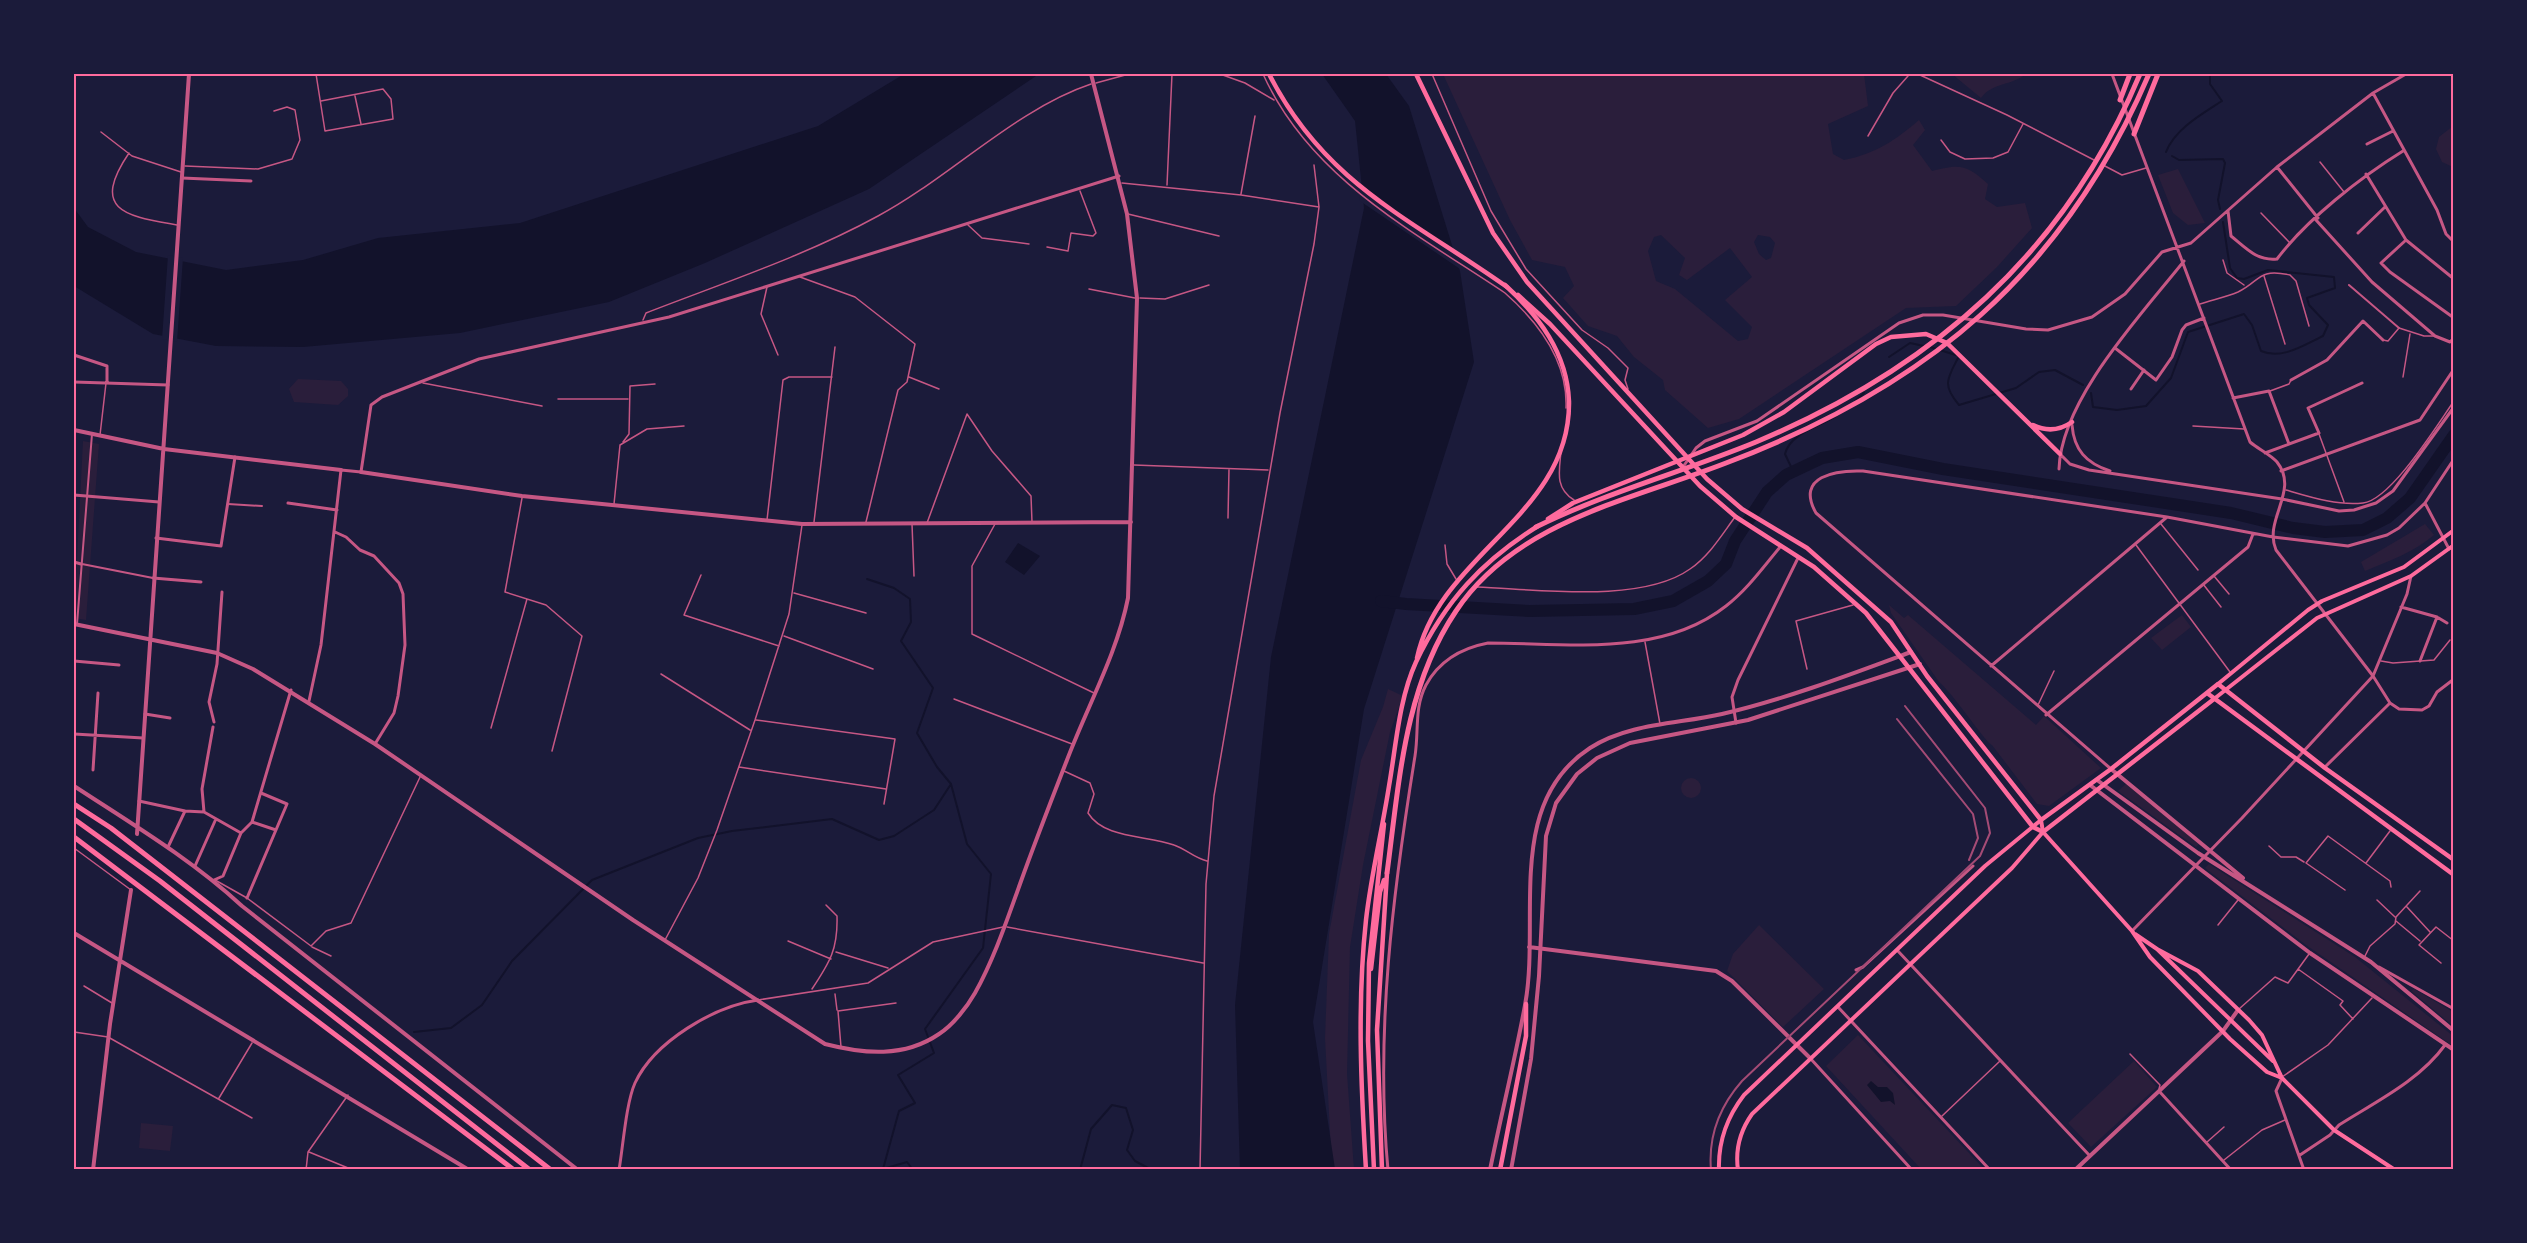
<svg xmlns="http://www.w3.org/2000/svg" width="2527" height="1243" viewBox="0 0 2527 1243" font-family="Rubik,sans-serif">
<rect width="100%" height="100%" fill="#1b1b3a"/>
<path fill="#2a1e3b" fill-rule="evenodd" d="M1443 74H1864L1868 106 1828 124 1833 154 1844 160C1875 154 1896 140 1919 120L1925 130 1913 145 1932 171C1960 164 1966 164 1988 184L1985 199 1997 207 2025 203 2032 228 1997 267 1956 306 1906 308 1739 419 1708 428 1665 390 1663 380 1634 357 1617 336 1588 326 1563 298 1574 286 1565 267 1532 260 1510 220ZM1661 235 1685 258 1679 275 1687 280 1730 248 1752 277 1725 300 1752 327 1748 339 1738 341 1675 289 1656 281 1648 251 1654 237ZM1758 235 1770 237 1775 243 1771 258 1766 260 1759 254 1754 242Z
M1952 74H2026C2011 86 1993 82 1981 98Z
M2453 126V167L2442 162 2436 149 2439 137Z
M2178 169 2205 223 2188 225 2173 213 2158 175Z
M298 379 341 381 348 389V396L338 405 294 402 289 389Z
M83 441 99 444 86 620 74 618Z
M2425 524 2434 535C2414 552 2389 561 2365 571L2361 562Z
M1889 605 1904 618 1908 615 2036 725 2044 716 2101 768 2049 806 2037 804 1992 745C1985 742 1953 693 1939 682L1891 613Z
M2182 615 2191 627 2162 650 2151 638Z
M1388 689 1403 696 1390 732 1363 865 1350 947 1347 1074 1354 1169 1332 1170 1325 1038 1329 934 1361 760 1383 707Z
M1681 788a10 10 0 1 1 20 0a10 10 0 1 1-20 0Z
M2127 783 2199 844 2196 847 2118 791Z
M2209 864 2355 957 2453 1036V1046L2306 945 2205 868Z
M1759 925 1824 989 1783 1027 1727 971 1733 954Z
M2414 989 2453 1012V1026L2411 991Z
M1858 1035 1984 1169H1921L1826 1066Z
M2134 1061 2157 1087 2091 1147 2068 1123Z
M141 1123 173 1126 170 1151 139 1148Z"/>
<path fill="#12122b" d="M904 74H1039L869 189 705 263 609 302 460 333 303 347 216 346 153 334 74 286V208L88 227 136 252 226 270 303 260 378 238 520 223 818 126Z
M1322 74H1386L1409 106 1460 271 1474 362 1364 709 1313 1022 1335 1169 1240 1170 1235 1005 1271 657 1364 208 1355 121Z
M1018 543 1040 556 1024 575 1005 562Z
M1871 1081 1878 1087H1887L1893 1093 1895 1105 1890 1101 1881 1102 1867 1085Z"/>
<path fill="#1b1b3a" d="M1359 186 1457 253 1463 271 1360 201Z
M168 255 183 258 177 342 162 339Z"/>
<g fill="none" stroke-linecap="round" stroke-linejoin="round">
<path stroke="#12122b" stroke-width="2" d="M2166 152C2175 129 2202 114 2222 101L2210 84V74
M2172 156 2179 160 2223 159 2225 163 2218 200 2220 209
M1930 347 1959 356C1948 378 1941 384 1959 405L2016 388 2039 372 2055 370 2083 385
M1889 357 1910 343 1924 346
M2091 393 2093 407 2117 410 2146 406 2171 378 2188 332 2244 314 2252 325 2261 351C2282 360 2304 345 2323 336L2328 325 2309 305 2307 298 2335 288 2334 277 2268 270 2244 279 2237 278 2230 268 2223 222
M1855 401 1864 393
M1793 471 1785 454C1791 431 1822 427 1839 414
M867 579 894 588 910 599 911 622 901 641 933 688 917 733 937 767 951 784 967 844 991 874 983 948 925 1029 934 1053 898 1075 915 1103 899 1111 883 1169 907 1162 913 1170
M414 1032 451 1028 482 1005 512 961 592 880 698 838 732 831 832 819 879 840 894 836 934 810 951 784
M1080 1170 1091 1129 1112 1105 1126 1108 1133 1130 1127 1150 1135 1161 1152 1170"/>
<path stroke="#12122b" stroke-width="12" d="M1381 601 1406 604 1529 611 1634 609 1673 601 1708 581 1726 564 1735 541 1767 492 1786 475 1822 458 1858 452 1943 469 2231 513 2293 528 2325 532 2363 530 2387 518 2410 498 2454 435"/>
<path stroke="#c65784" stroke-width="1.5" d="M316 74 325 131 393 119 391 99 383 89 321 101
M1220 74 1245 83 1274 100
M1263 74C1310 178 1414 232 1505 293 1538 322 1568 361 1566 408
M1432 74 1491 211 1526 269 1582 330 1608 348 1628 368 1625 380 1628 389
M1903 74 1920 75 2007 115 2094 160
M1096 83 1129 74
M355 96 361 124
M101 132 132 156 181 172
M1868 136 1893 93 1908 76
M1941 140 1950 152 1965 159 1993 158 2008 152 2023 124
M129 153C89 212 128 216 177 225
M2320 162 2344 192
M2103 165 2122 175 2146 168
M185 166 258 169 292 159 300 140 295 110 287 107 274 111
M1122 183 1241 195 1319 207
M1167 185 1172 74
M1241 194 1255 116
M2261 213 2290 243
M1128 214 1219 236
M968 225 982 238 1029 244
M1047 247 1068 251 1071 233 1093 236 1096 233 1080 191
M2223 260 2227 273 2244 285
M2264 276 2285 344
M800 277 855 297 915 344 907 382 898 390 866 522
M767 287 761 314 778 355
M1089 289 1135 298
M1140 298 1165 299 1209 285
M2200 304C2212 300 2226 297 2238 292 2261 281 2257 268 2290 275L2296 281 2309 326
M643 320 646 313C723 283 805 256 878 216 949 178 1016 109 1091 84
M2383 340 2388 341 2399 328 2424 336H2434
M909 377 939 389
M2403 377 2410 334
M423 383 542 406
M2270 391 2289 384 2291 380
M558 399H628
M2193 426 2244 429
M2319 434 2344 502
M100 435 106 383
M623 442 629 434 630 386 655 384
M1561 452C1559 472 1555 488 1574 500
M1134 465 1268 470
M2286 490C2310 497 2338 506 2363 503 2391 500 2437 425 2454 401
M522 498 505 592 546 605 582 636 552 751
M614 504 620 445 647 429 684 426
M1228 518 1229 469
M767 520 783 380 789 377H832
M814 522 835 347
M927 523 967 414 992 451 1031 496 1032 522
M912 524 914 576
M995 524 972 566V634L1094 693
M2161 524 2198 570
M1445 545 1447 564 1456 579
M2136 545 2230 672
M701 575 684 615 779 646
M2214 576 2229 594
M2203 584 2221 607
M1477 587C1536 589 1641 604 1690 569 1709 556 1721 536 1735 517
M794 593 866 613
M784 636 873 669
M1645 642 1660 724
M2381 661 2393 663 2434 660 2450 640
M1807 669 1796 621 1853 605
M661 674 750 730
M954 699 1072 744
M2038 705 2054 671
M756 720 895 739 884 804
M491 728 527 599
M739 767 886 789
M1064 771 1090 783 1094 794 1088 813C1104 839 1147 835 1174 845 1186 849 1194 858 1207 861
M2269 846 2281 857H2296L2304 862
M74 848 131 890
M2366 863 2390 831
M215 880 247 898 311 946 326 931 351 923 421 775
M2345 890 2306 863 2328 836 2390 881 2391 887
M2377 900 2395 917
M2407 907 2430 932
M2396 921 2420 941
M2218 925 2238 900
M1007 927 1203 963
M665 940 698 878 717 830 755 720 789 614 802 525
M788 941 831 959
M312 947 331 956
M836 952 888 968
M2364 958 2370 946 2395 924 2396 917 2420 891
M2441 963 2419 945 2436 927 2454 941
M2298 969 2343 1001 2340 1005 2353 1019
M84 986 112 1003
M812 989C830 962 838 949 837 916L826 905
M835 994 837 1010
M758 1000 868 983 933 942 1003 927
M2239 1009 2275 977 2288 983 2309 954
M74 1032 108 1037 252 1118
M841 1047 838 1011 896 1003
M2130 1054 2160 1085 2159 1089
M2282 1077 2328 1045 2372 998
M219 1098 252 1043
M1942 1116 2000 1061
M2207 1142 2224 1127
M309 1152 353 1170
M2224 1160 2262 1130 2285 1120
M306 1170 308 1152 348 1095
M1200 1170 1206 884 1214 796 1280 413 1314 244 1319 207 1314 165"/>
<path stroke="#c65784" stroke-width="2" d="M2349 285 2399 328
M228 504 262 506
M82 564 153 578
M77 624 92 434"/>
<path stroke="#c65784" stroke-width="3" d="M2112 74 2250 442C2258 449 2270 454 2277 462 2300 491 2263 519 2276 550L2373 676 2390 703 2399 709 2422 710 2429 706 2437 692 2454 679
M2373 93 2437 210 2446 234 2454 242
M2367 144 2393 131
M2277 167 2318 218
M2366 174 2406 240 2381 263 2390 272 2454 318
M182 178 251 181
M2228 211 2231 236C2247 249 2257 261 2277 259 2307 219 2361 177 2403 151
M2316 220 2372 282 2435 336 2450 342 2454 338
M2358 233 2385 207
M2406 240 2454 279
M2115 348 2156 380 2172 357 2182 330 2186 325 2204 318
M74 355 107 366V382
M2291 380 2327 360 2363 321 2383 340
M74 382 168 385
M2131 389 2144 370
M2233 398 2269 391 2289 444
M2072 425C2074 450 2086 463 2110 471
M2265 453 2319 433 2308 408 2362 383
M2060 454 2070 464 2089 470 2282 499 2339 511 2354 510 2376 503 2393 491 2454 407
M1683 467 1696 448 1705 441 1757 421 1899 323 1923 315H1943L2026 329 2048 330 2092 317 2125 294 2162 252 2191 243 2277 167 2373 93 2406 74
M2059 469C2061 399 2142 314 2184 261
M2281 471 2420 420 2454 369
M74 495 159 502
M288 503 337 510
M2425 503 2449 549
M335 532 346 537 360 550 374 556 399 583 403 594 405 645 398 696 394 713 375 744
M156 538 221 546 235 457
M74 562 81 564
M153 578 201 582
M2401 607 2437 617
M74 661 119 665
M2420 661 2437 617 2447 623
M1991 666 2167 517
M309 701 321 645 341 470 361 472 371 405 382 397 479 359 669 317 1119 176
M145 714 170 718
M2046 715 2248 547 2253 534
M214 722 209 702 217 664 222 592
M1736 723 1732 697 1738 680 1798 558
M74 734 143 738
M2325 767 2390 703
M2111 769 1816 513C1795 476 1836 470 1863 471L2167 517 2273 537 2348 546 2387 535 2399 528 2425 503 2454 459
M93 770 98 693
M139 801 185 811
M204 812 202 789 213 727
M204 812 241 833 252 822 276 830
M252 822 291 690
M168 847 185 811 204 812
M195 866 215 821
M214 880 223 876 241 833
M247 898 287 804 261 793
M2132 931 2242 818 2373 676 2407 594 2411 576
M1897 950 2090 1156
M2379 967 2454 1009
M1856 970 1863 967 1973 866
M1838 1007 1990 1170
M1810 1058 1912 1170
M2282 1078 2276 1091 2278 1097 2304 1170
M2159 1091 2231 1170
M2300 1155 2330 1135 2339 1125C2375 1102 2419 1081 2445 1045
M619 1170C623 1147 626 1103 635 1083 654 1042 714 1006 758 1000
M1388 1170C1375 1032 1393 892 1415 756 1419 731 1414 708 1426 685 1439 661 1462 648 1488 643 1567 643 1660 658 1726 606 1748 589 1764 566 1781 546"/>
<path stroke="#c65784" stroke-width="4" d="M74 430 164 449 341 470
M361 472 522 496 802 524 1131 522
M74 624 217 653 253 669 375 744 633 920 825 1044C864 1054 904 1058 939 1034 953 1025 967 1007 975 993 994 959 1007 920 1020 884 1035 842 1051 801 1067 760 1087 707 1117 654 1128 598L1137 298 1127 214 1091 74
M2111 769 2243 878
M2097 780 2198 853 2371 962 2454 1031
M2090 785 2310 953 2454 1050
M74 786C132 824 191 859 242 906L578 1170
M137 834 189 74
M74 933 469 1170
M1529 947 1716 971 1732 981 1810 1058
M93 1170 110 1024 131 890
M1490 1170C1501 1115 1515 1060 1525 1005 1541 920 1504 804 1590 748 1629 723 1679 724 1722 714 1786 699 1849 675 1911 652
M1511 1170 1531 1059 1539 976 1546 836 1556 803 1577 774 1597 758 1630 743 1748 720 1920 664
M2075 1170 2223 1031 2238 1010"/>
<path stroke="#ff6b9d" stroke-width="4" d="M2218 684 2308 610 2322 601 2404 567 2454 530
M2214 699 2317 618 2411 576 2454 545
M2135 934 2157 949 2273 1061
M2157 949 2198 971 2249 1020 2262 1035 2282 1078 2334 1130 2395 1170
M1719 1170C1718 1142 1727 1117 1744 1095L1985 866 2041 820 2043 832 2132 931 2150 957 2230 1039 2267 1072 2282 1078
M1738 1170C1735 1149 1740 1131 1752 1114L2012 868 2043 832"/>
<path stroke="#ff6b9d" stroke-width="4.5" d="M1269 74C1325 184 1411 219 1507 287
M1416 74 1493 233 1527 282 1707 479 1742 509 1807 548 1891 622 1927 676 2041 820 2111 769 2218 684 2325 768 2454 860
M1518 295 1550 324 1700 486 1736 517 1814 567 1866 613 2033 827 2043 832 2214 699
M2207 693 2454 875"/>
<path stroke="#ff6b9d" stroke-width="4.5" d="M2033 425C2047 432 2059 431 2072 422
M1548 519 1573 503 1743 435 1784 412 1876 344 1891 337 1926 334 1947 343 2060 454
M1417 658C1439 554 1571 515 1569 401 1567 353 1539 316 1505 285
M1371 969 1380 892 1384 880
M1366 1170C1361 1087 1357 1003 1366 920 1371 875 1382 831 1389 786 1396 746 1399 699 1416 662 1445 601 1482 561 1538 526
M1374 1170 1368 1041 1369 963 1384 824
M1382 1170 1377 1030 1387 873
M1500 1170 1526 1036V1004"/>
<path stroke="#ff6b9d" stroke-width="5" d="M2120 100 2130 74
M2134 134 2158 74
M1536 527C1607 492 1683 472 1756 442 1933 368 2065 253 2140 74
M74 804 111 828 551 1170
M74 819 160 881 530 1170
M74 837 514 1170
M1387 873C1399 784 1404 688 1456 611 1516 521 1631 500 1726 463 1927 387 2063 274 2149 74"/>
<path stroke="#a44b75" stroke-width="2" d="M1897 719 1973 814 1978 838 1969 860
M1711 1170C1708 1135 1720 1106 1742 1081L1980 856 1990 833 1985 808 1905 706"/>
</g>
<rect width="2527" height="1243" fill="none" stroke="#1b1b3a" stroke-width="150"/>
<rect x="75" y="75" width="2377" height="1093" fill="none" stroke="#ff6b9d" stroke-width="2"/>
</svg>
